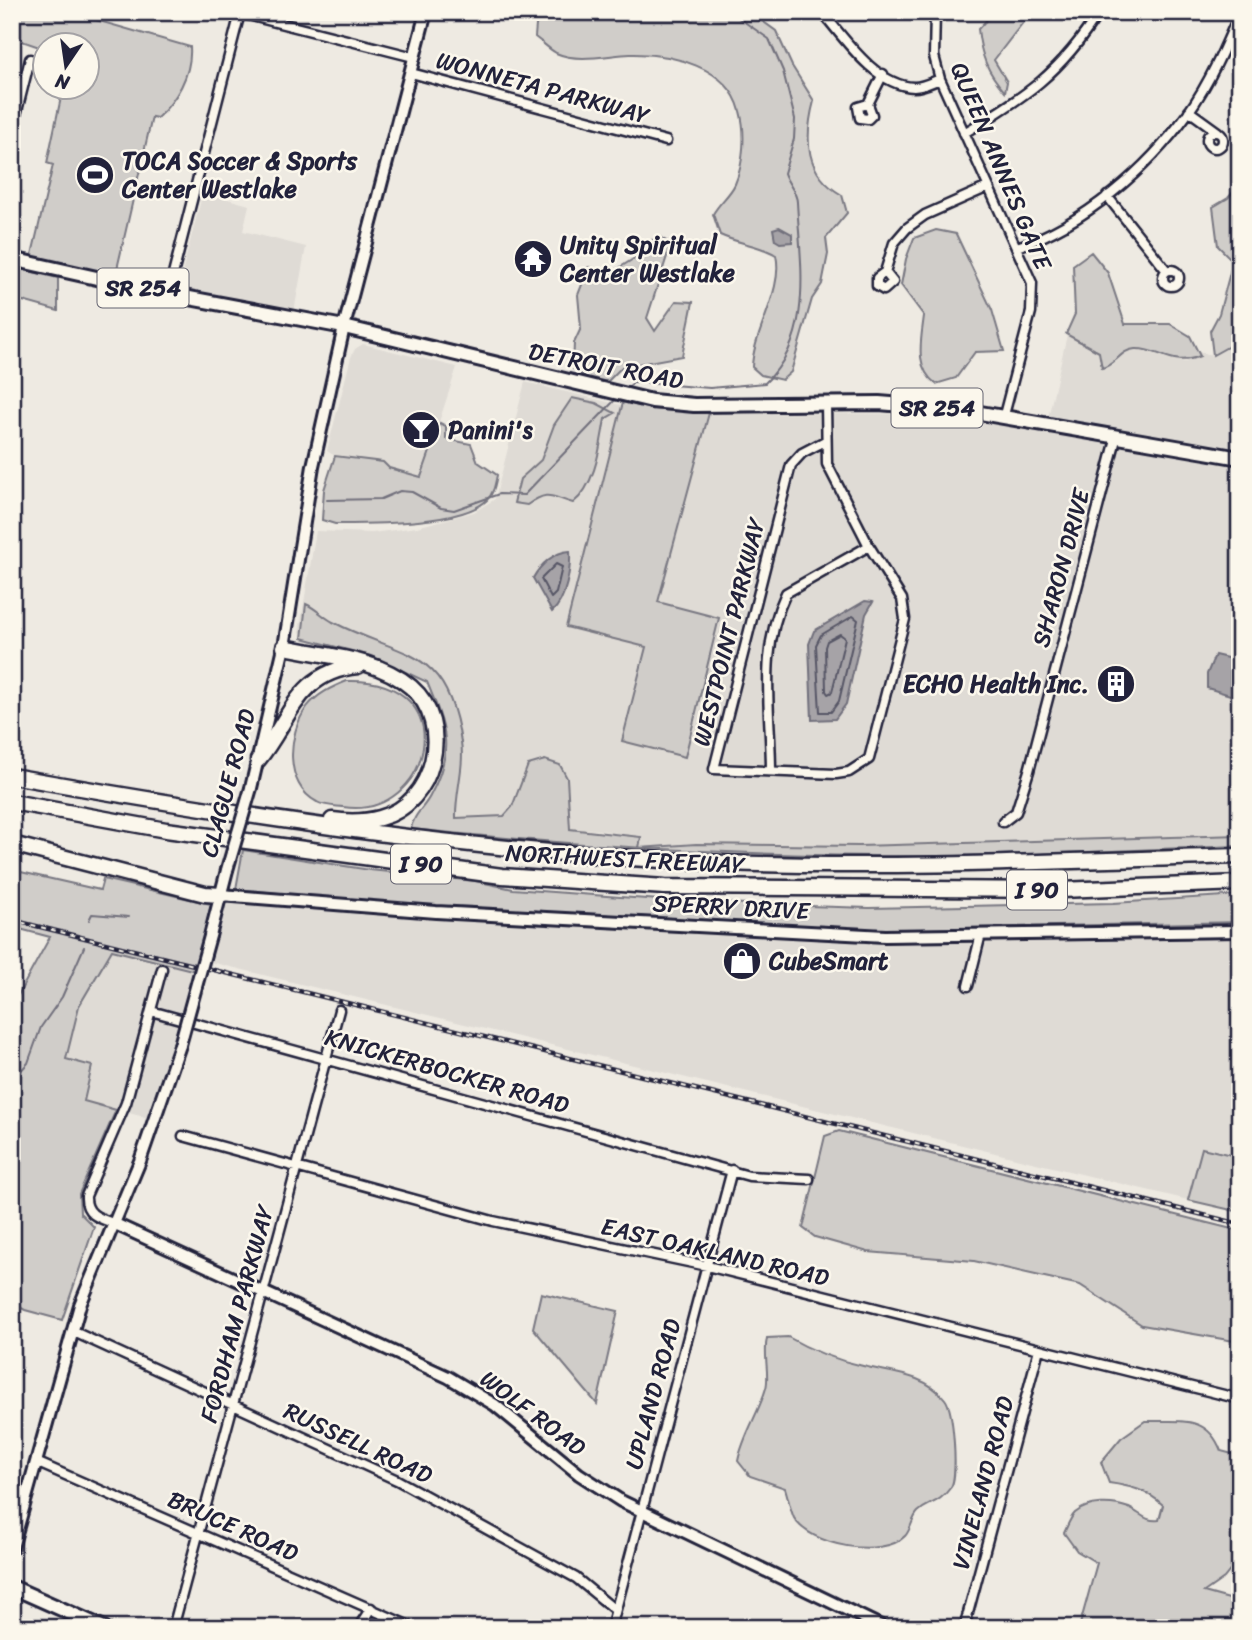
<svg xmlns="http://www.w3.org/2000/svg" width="1252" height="1640" viewBox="0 0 1252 1640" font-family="Sriracha,sans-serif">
<rect width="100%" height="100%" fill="#eeeae2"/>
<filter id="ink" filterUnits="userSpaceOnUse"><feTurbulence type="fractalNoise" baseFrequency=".0143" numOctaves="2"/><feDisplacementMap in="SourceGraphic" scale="14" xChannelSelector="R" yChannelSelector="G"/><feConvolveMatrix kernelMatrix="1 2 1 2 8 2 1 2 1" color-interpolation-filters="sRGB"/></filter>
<g filter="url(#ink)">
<path fill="#dfdbd5" d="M203 192 249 205 243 231 306 247 293 317 176 295Z
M1067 335 1099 352 1102 367 1113 365 1125 351 1137 349 1185 362 1199 356 1198 352 1213 355 1240 341V452L1048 418Z
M363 344 457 367 421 477 389 468 383 462 335 456 327 451 351 357 355 349Z
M525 382 624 406 566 627 646 647 709 413 919 414 971 419 1240 467V835L859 846 696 844 639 849 640 837 599 830 441 823 455 758 436 684 372 646 299 632 316 531 372 533 417 527 474 512 495 499Z
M223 897 874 930 1240 924V1157L1202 1148 1188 1200 206 961Z
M112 950 196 971 152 1119 83 1101 66 1060 79 1006Z"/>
<path fill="#d0cdc9" stroke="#797882" stroke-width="2" d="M12 12H68L190 47C192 74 176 101 157 118L152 117 114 282 30 263 53 165 47 163 63 88H88V46H46L45 49 16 39 12 33Z
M546 12H750L776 31 792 66 814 101C804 139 805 174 842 195L847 213 826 238 828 254 822 284 812 299 791 372 782 380 761 375 752 367C753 332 784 290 776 255 758 244 739 244 720 235L713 214C719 203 730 195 735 184 744 163 746 132 740 111 729 67 671 53 630 54 608 55 578 63 556 53 549 49 542 42 535 37L536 25Z
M994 12H1031L994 60 1007 82 1005 92C987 72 981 56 978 29Z
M1240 184V340L1213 355 1210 331 1219 314 1233 261 1218 246 1213 207 1228 198Z
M936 230 956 234 992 310 1004 351 975 352 956 378 936 384C914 367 921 341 924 316L901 285 906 259 914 238Z
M658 236 671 244 647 318 655 331 676 301 693 302 682 356 622 367 608 381 597 383 573 369 574 343 581 328 578 295 583 282 575 274 589 267 611 273 641 254 647 244Z
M1091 252 1108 273 1125 324H1170L1190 336 1200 356C1170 368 1161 348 1135 349 1120 350 1117 364 1102 368L1099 352 1066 334 1075 314 1073 265Z
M12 267 58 278V311L12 298Z
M572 398 596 403 615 413 605 419C600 446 596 485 573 503 551 497 549 489 527 505L514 503 520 479 541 460 554 425Z
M623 402 650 409 709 413 658 602 719 618 685 757 622 741 646 647 566 627Z
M440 423 446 426V439L471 444 478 462 497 475C495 484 494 493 487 500 462 525 370 524 335 524L322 520 324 490 335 456 383 462 389 468 421 477Z
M306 604C317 609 323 617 333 622 402 658 447 645 461 742 465 766 455 794 456 818L504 816 512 807 528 765 545 760 560 765 567 778 570 829 641 837 639 848 696 844 859 846 1240 835V846C1139 849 1039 856 939 856 762 857 586 847 411 829 413 815 424 808 430 796 455 750 446 728 427 682L371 656 302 638Z
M347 681C466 677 432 821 343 807 335 806 324 806 317 802 284 785 287 734 307 707 317 694 332 687 347 681Z
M243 850 370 870 475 881 513 889 687 902 869 908 1113 903 1240 895V922L874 930 441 908 236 889Z
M12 870 100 890 103 879 211 904 196 971 112 950 79 1006 66 1059 92 1066 84 1101 116 1110 79 1194 80 1213 94 1227 62 1320 25 1310 12 1303V1006L50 937 12 927Z
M839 1131 1240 1231V1342L1142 1325 1080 1285 974 1261 868 1252 815 1237 803 1228 825 1136Z
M1202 1148 1240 1157V1212L1188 1200Z
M541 1293 618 1311 597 1404 533 1328Z
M788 1337C812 1351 836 1360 863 1366 891 1373 925 1374 945 1399 954 1410 958 1477 951 1487 938 1505 930 1501 918 1512 912 1518 911 1530 905 1536 883 1559 810 1546 794 1518 790 1509 788 1497 785 1488L750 1476 738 1461C743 1435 759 1413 766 1388 770 1375 763 1355 767 1338Z
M1145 1421C1180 1422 1207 1414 1221 1451L1240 1456V1558L1224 1578 1204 1592 1240 1602V1628H1079L1097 1563 1077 1551 1064 1533C1067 1527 1070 1518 1075 1513 1089 1501 1113 1502 1129 1508 1140 1513 1146 1522 1159 1520L1163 1505C1147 1490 1130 1486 1109 1483L1101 1462 1121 1438Z"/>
<path fill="#a6a3a7" stroke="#716f7c" stroke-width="2" d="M779 227 792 234V242L780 243 775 240 773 229Z
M570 551C571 569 566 600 552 612L533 578C541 564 554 552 570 551Z
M865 601 873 602 866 614 846 704 835 719 812 720 809 644 814 631Z
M1215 655 1240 661V698L1207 688V674Z"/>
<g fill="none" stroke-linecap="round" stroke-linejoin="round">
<path stroke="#575666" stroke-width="2" d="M556 564 562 567 556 593 551 598 541 579Z
M853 616 858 620 839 701 831 712H820L816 645 821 635Z
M840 634 845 638 832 692 828 694 826 691 825 647 827 641Z"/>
<path stroke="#716f7c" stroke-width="2" d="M627 388 634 382 710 388 765 383C815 336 800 262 797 202 797 192 787 183 784 173L794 139 795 119 783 71 769 39 730 12
M327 500 381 499 400 491 412 492 441 508 454 510 499 494 524 495 616 399
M89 920 92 914 129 917
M12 1080 28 1063 41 1027 62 997 84 947"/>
<g stroke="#22223b" stroke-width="13">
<path id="street" d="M236 12 414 57
M822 12C844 38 876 86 914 87 923 87 932 82 940 79
M935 12 934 56 940 79 1032 283 1031 312 1004 415
M411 73 666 141
M868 104 872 115 868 119 860 118 858 107 868 104 883 74
M1189 111 1218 132
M12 131 30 59
M1207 140a8 8 0 1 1 16 0a8 8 0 1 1-16 0Z
M964 133C1025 97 1061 73 1099 12
M1107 196 1167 271
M1017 247C1084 224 1147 170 1188 113 1210 82 1225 47 1240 12
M1163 278a8 8 0 1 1 16 0a8 8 0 1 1-16 0Z
M885 272 893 282 884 290 877 286V278L885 272 894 243 907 228 925 215 988 187
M168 294 240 13
M825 441 802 453 791 465 714 769 836 774 849 772 869 759 905 619 902 599 869 546 827 464 826 404
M771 771C771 710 758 651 786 593L869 546
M1003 822 1016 812 1029 771 1116 439
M968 986 981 934
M151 1011 749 1176 809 1179
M183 1136 493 1221 707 1266 1240 1399
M113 1223C98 1218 85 1214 86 1196L126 1103 162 969
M72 1331 397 1480 576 1578 615 1610
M36 1462 414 1628
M173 1628 339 1010
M358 1628 371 1608
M611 1628 732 1170
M964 1628 1039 1349"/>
</g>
<g stroke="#22223b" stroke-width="16">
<path id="secondary" d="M251 788 284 647 313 466 344 327 426 12
M221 895 436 912 885 936 1240 931
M210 936 227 870
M113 1223 448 1377 495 1405 579 1474 621 1501 885 1628
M12 1548 80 1305 140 1161 180 1045"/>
</g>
<g stroke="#22223b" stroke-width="18">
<path id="primary" d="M12 259 168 294 344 327 652 401 694 405 879 403 963 410 1240 458
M12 1587 104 1628"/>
</g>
<g stroke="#22223b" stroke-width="19">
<path id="highway" d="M284 647C326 656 377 658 411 687 454 724 435 804 380 818 365 822 347 822 332 820
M258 760C291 720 296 672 358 666
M12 776C249 818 485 854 725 863 897 869 1068 861 1240 856
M12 802 166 830 502 876 665 887 1061 890 1240 883
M12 844 205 894 221 895"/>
</g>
<use href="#street" stroke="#fbf7ec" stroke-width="8"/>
<use href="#secondary" stroke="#fbf7ec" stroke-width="10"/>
<use href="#primary" stroke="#fbf7ec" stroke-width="12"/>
<use href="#highway" stroke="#fbf7ec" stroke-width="14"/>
<g stroke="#22223b" stroke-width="4.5">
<path id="rail" d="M12 920 1240 1224"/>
</g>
<use href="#rail" stroke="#fbf7ec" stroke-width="2" stroke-dasharray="5" stroke-linecap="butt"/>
<g stroke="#22223b" stroke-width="16" stroke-linecap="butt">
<path id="secondary-bridge" d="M227 870 251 788
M180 1045 210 936"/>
</g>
<use href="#secondary-bridge" stroke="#fbf7ec" stroke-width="10"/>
</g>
</g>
<defs>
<g id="stadium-disc" transform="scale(2.0125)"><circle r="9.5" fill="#22223b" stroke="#fbf7ec"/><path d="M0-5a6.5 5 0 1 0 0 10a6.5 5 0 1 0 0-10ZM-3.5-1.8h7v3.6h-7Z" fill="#fff"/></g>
<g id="temple-disc" transform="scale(2.0125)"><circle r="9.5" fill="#22223b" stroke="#fbf7ec"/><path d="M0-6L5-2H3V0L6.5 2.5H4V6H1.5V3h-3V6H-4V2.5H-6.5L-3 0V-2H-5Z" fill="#fff"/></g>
<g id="bar-disc" transform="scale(2.0125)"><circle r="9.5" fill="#22223b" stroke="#fbf7ec"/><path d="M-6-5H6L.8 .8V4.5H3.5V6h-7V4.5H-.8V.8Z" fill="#fff"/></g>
<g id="building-disc" transform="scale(2.0125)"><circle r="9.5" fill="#22223b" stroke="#fbf7ec"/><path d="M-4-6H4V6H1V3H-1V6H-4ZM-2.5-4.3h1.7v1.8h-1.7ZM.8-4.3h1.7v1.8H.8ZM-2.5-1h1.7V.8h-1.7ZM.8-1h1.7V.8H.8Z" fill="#fff"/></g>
<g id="shop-disc" transform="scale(2.0125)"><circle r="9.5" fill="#22223b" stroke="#fbf7ec"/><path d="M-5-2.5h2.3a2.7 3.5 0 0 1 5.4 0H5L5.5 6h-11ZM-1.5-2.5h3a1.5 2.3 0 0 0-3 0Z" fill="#fff"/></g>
</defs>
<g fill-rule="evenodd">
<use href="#stadium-disc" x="95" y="175"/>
<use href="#temple-disc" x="533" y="259"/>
<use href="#bar-disc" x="421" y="430"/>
<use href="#building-disc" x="1116" y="684"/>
<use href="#shop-disc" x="742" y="961"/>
</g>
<g text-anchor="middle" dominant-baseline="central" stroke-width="5" stroke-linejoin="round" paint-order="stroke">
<g fill="#fbf7ec" stroke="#636270" stroke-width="2">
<rect x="97.5" y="268.5" width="91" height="39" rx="5"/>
<rect x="891.5" y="388.5" width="91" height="39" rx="5"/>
<rect x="391" y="844.5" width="60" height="39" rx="5"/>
<rect x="1007" y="870.5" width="60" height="39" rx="5"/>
</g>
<g font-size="23" font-weight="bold" fill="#22223b">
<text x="143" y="288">SR 254</text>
<text x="937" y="408">SR 254</text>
<text x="421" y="864">I 90</text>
<text x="1037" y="890">I 90</text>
</g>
<g font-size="24" fill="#22223b" stroke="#fbf7ec">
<text transform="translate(543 88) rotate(15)">WONNETA PARKWAY</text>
<text transform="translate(1001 166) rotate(67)">QUEEN ANNES GATE</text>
<text transform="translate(606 366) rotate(11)">DETROIT ROAD</text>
<text transform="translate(1061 568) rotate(-75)">SHARON DRIVE</text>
<text transform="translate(729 632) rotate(-76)">WESTPOINT PARKWAY</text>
<text transform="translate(228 783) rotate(-75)">CLAGUE ROAD</text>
<text transform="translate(625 859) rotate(3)">NORTHWEST FREEWAY</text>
<text transform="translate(731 907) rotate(3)">SPERRY DRIVE</text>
<text transform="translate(447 1071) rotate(16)">KNICKERBOCKER ROAD</text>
<text transform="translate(715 1252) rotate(13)">EAST OAKLAND ROAD</text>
<text transform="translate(237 1314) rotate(-75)">FORDHAM PARKWAY</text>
<text transform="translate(653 1394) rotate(-75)">UPLAND ROAD</text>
<text transform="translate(533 1413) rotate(37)">WOLF ROAD</text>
<text transform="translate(358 1443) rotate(25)">RUSSELL ROAD</text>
<text transform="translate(983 1483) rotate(-75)">VINELAND ROAD</text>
<text transform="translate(233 1526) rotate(24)">BRUCE ROAD</text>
</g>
<g font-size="24" font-weight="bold" fill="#22223b" stroke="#fbf7ec" text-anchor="start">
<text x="122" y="161">TOCA Soccer &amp; Sports<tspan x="122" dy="28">Center Westlake</tspan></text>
<text x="560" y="245">Unity Spiritual<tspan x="560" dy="28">Center Westlake</tspan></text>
<text x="448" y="430">Panini's</text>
<text x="1089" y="684" text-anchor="end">ECHO Health Inc.</text>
<text x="769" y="961">CubeSmart</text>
</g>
</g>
<rect width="1252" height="1640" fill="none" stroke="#fbf7ec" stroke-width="42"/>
<rect x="21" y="21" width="1210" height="1598" fill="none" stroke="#22223b" stroke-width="2.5" filter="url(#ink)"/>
<g transform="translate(66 66) rotate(193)"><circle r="33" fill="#fbf7ec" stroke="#a4a2a5" stroke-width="2"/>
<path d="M0-5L12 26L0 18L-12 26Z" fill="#22223b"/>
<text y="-10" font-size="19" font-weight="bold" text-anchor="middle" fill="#22223b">N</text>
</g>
</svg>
